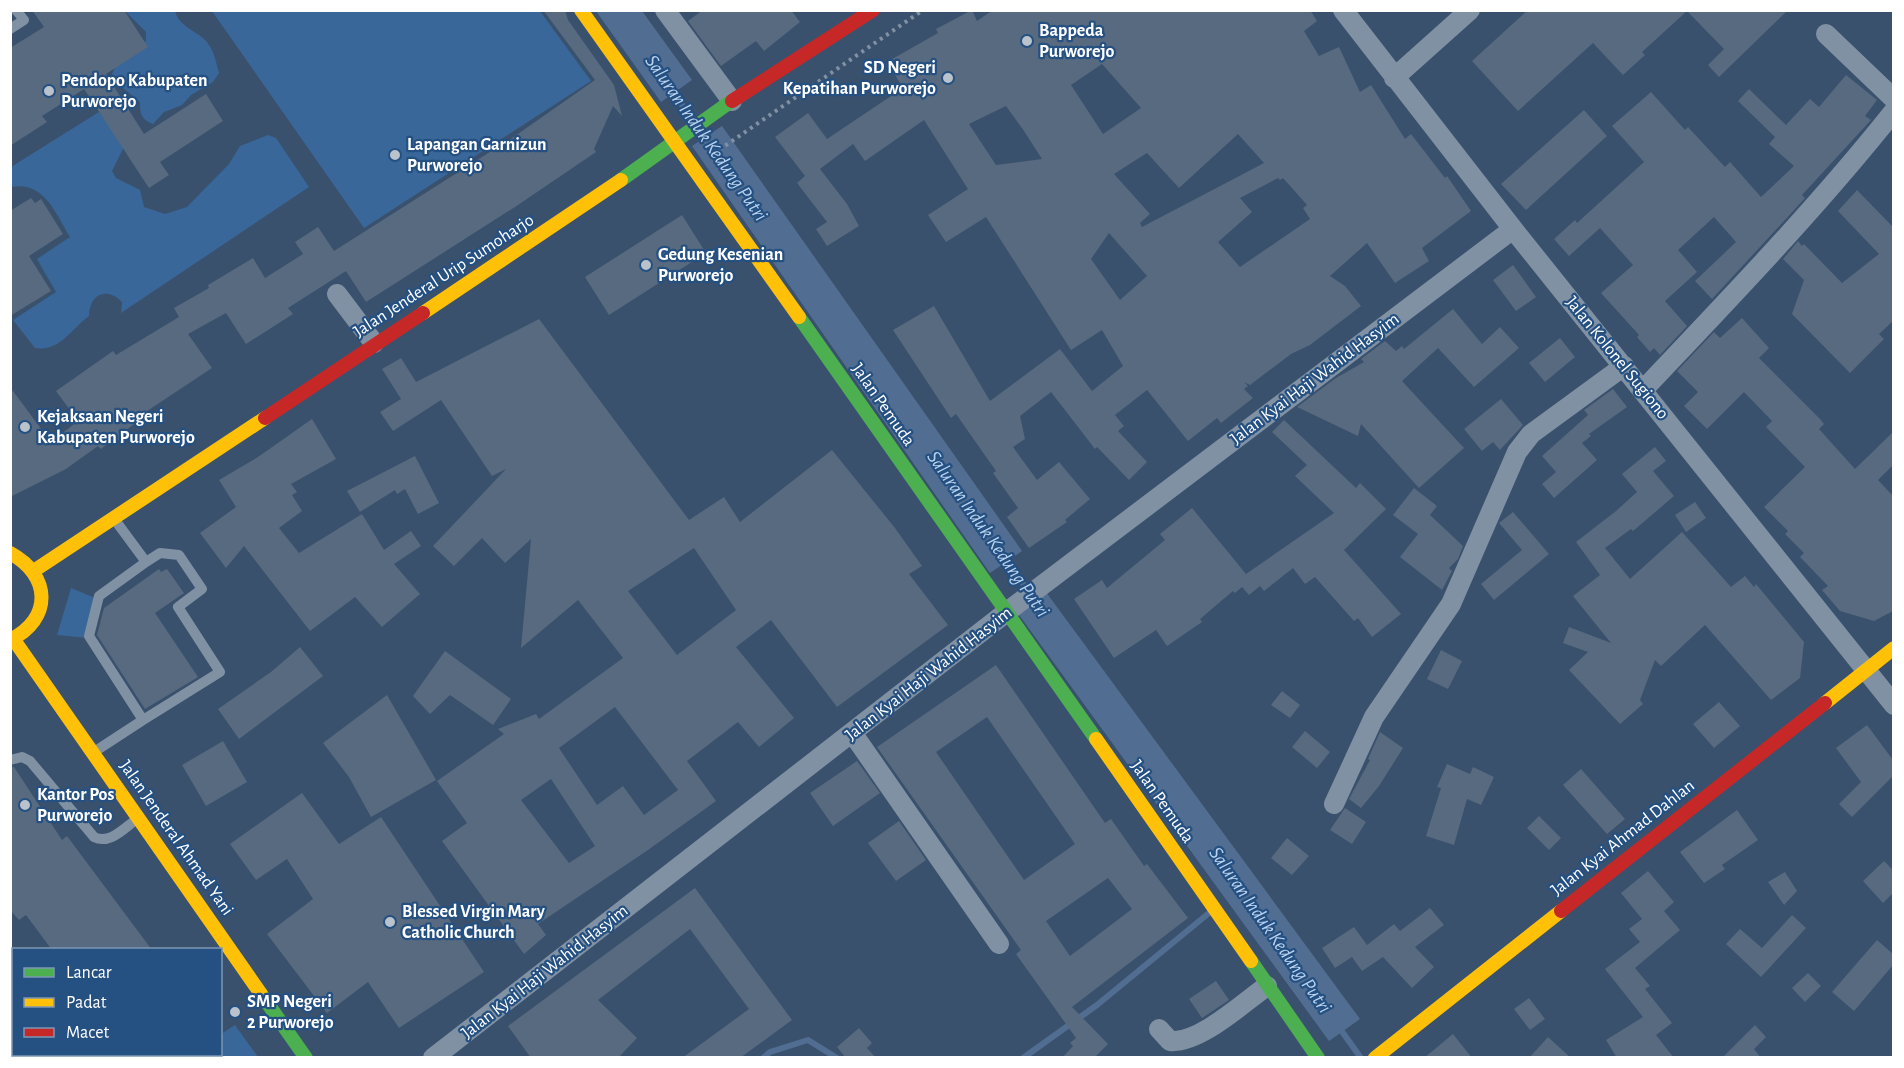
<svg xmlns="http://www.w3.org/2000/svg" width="1904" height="1068" viewBox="0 0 1904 1068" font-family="'Alegreya Sans',sans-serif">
<rect width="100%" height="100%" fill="#3a516d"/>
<path fill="#396799" d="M124 10 175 11C179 27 196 30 206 41 214 50 216 62 219 73L213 82 191 95 182 105 164 112 153 124C141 119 140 114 140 102L116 82 112 74 116 66 146 41V32Z
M212 11H540L591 81 364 228Z
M99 112 124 147 112 171 116 178 140 190 144 207 165 214 187 207 229 164 240 146 268 135 276 138 309 187 121 313 122 302C106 286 89 295 89 316 70 330 60 352 35 348L13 320 56 292 37 259 70 237C55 212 44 181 11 187V167Z
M71 588 95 598 88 638 57 635Z
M235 1025 258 1057H187L192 1055 220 1054 221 1034Z"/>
<path fill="#516e92" d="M596 11H642L692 80 661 102Z
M722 126 1022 551 990 573 692 146Z
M1043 588 1360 1019 1329 1041 1014 608Z"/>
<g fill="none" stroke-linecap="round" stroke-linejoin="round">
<path stroke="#516e92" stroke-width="6" d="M670 88 692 119
M1002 555 1030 593
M1338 1026 1361 1058
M763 1058 770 1052 808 1040 837 1058
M1023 1058 1097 1005 1209 913"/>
</g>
<path fill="#576a7f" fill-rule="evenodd" d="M32 10H124L148 47 106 74 144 134 206 94 223 121 160 162 169 175 149 188 84 89 42 116 47 122 10 146V48L44 27Z
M543 10H565L568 20 614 85 622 116 613 106 594 149 596 152 518 205 366 302 346 271 288 308 293 314 246 344 226 313 188 334 212 368 135 419 137 422 126 430 129 433 113 444 111 441 101 449 98 446 66 469 10 497V387L51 442 78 421 56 391 113 351 116 355 179 317 174 308 209 288 208 285 253 258 265 278 303 254 295 242 318 227 334 251 515 136 595 80Z
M703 10H791L800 22 764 51 756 41 721 66 688 21Z
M972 10 977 21 993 10H1310L1317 21 1304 31 1319 56 1339 47 1360 92 1371 85 1405 139 1411 134 1445 178 1447 176 1471 211 1422 248 1429 261 1395 283 1367 243 1330 276 1345 286 1361 306 1310 345 1291 354 1250 385 1244 382 1248 386 1244 389 1253 398 1221 423 1217 418 1188 441 1147 390 1115 415 1124 426 1118 431 1147 462 1129 480 1097 447 1095 449 1051 392 1020 416 1025 439 1013 447 1037 480 1059 462 1090 499 1065 520 1067 522 1029 548 1007 517 1018 508 993 473 996 471 956 414 951 418 893 330 934 306 990 401 1060 349 1092 391 1123 366 1102 330 1071 350 986 217 946 242 928 215 968 189 924 120 865 161 853 144 820 169 847 204 859 226 827 246 816 229 827 222 797 183 805 176 775 137 808 113 827 139 903 88 887 62 938 33 936 29ZM1102 64 1141 108 1103 134 1071 85ZM1006 106 1024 131 1042 159 996 165 969 124ZM1238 134 1264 163 1142 227 1140 223 1150 214 1114 174 1147 153 1179 188ZM1278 178 1280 180 1283 178 1307 205 1303 208 1310 219 1240 267 1218 242 1252 212 1240 198ZM1109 233 1147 276 1120 300 1091 259Z
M1528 10H1788L1719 77 1708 65 1724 49 1687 11 1642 52 1645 55 1623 75 1593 43 1518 111 1472 61Z
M1846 75 1877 100 1865 116 1871 120 1802 195 1805 198 1795 209 1712 299 1695 281 1736 242 1714 217 1678 250 1697 272 1665 301 1687 326 1660 355 1654 348 1650 352 1637 337 1639 335 1601 293 1633 265 1600 228 1569 256 1554 239 1575 220 1577 223 1644 162 1612 126 1651 92 1685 130 1688 127 1725 167 1730 162 1761 197 1794 166 1769 144 1775 137 1738 101 1749 89 1786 125 1810 99 1819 107Z
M1584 110 1607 136 1526 210 1501 184Z
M1857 190 1893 227V321L1879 334 1884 339 1850 373 1792 314 1804 280 1783 259 1798 241 1802 246 1804 244 1842 283 1879 254 1838 211Z
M31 198 35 203 41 199 63 234 29 256 51 291 10 316V211Z
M682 215 706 253 609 315 585 277Z
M1513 265 1536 297 1516 311 1493 280Z
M1453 309 1482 344 1500 327 1519 348 1474 387 1438 348 1402 381 1464 448 1419 488 1361 424 1358 436 1297 407 1336 378 1364 362 1361 359 1385 341 1396 351 1402 346 1404 349Z
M1742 318 1769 348 1759 358 1820 419 1824 424 1819 429 1855 469 1893 432V465L1878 480 1893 496V611L1874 621 1840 611 1822 590 1828 586 1800 557 1804 553 1785 534 1788 531 1764 507 1805 467 1766 427 1772 421 1744 392 1707 429 1684 406 1698 392 1677 371 1714 332 1720 338Z
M539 319 689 520 724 497 740 522 832 450 895 528 922 566 909 574 948 625 837 707 771 620 736 647 794 718 759 747 738 722 687 761 716 801 648 850 538 924 546 935 524 954 442 841 467 823 437 781 504 734 498 729 536 714 539 719 623 658 578 600 521 648 531 539 505 563 482 538 454 566 433 546 506 469 492 476 441 400 393 431 380 412 401 399 382 369 401 358 416 382ZM694 548 736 610 677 655 628 591ZM615 707 678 790 644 815 623 786 597 805 559 748ZM551 779 595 846 569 863 521 800Z
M1560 338 1575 357 1545 382 1529 363Z
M1613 389 1627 407 1589 434 1591 436 1582 443 1597 460 1554 498 1542 484 1556 472 1542 456 1588 415 1584 410Z
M1501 399 1523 425 1500 450 1493 442 1482 451 1464 429Z
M312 419 336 459 291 484 297 492 292 495 302 511 279 528 299 553 362 514 384 550 411 531 421 546 394 564 420 594 382 627 355 597 310 631 244 546 226 568 200 533 236 507 219 480 258 457Z
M1284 420 1356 488 1360 483 1386 509 1344 550 1401 614 1372 637 1358 618 1354 621 1315 577 1305 584 1293 568 1264 591 1260 586 1249 595 1242 587 1235 593 1233 591 1200 619 1202 622 1167 646 1156 630 1114 658 1074 599 1102 580 1107 588 1165 540 1160 534 1192 508 1246 574 1334 513 1295 476 1307 465 1272 432Z
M1655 447 1666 461 1653 471 1674 496 1633 531 1631 529 1605 548 1630 579 1682 532 1731 587 1745 576 1754 587 1756 584 1804 642 1800 678 1771 700 1705 625 1661 666 1655 660 1640 700 1643 704 1620 724 1569 670 1588 652 1563 643 1569 627 1611 643 1573 596 1600 575 1576 542 1616 511 1637 492 1622 474Z
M415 456 439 503 418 514 405 489 397 494 395 490 360 512 347 491Z
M1414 488 1437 506 1430 515 1463 546 1458 559 1449 568 1452 571 1442 590 1400 557 1418 534 1393 515Z
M1695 502 1706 518 1686 532 1675 515Z
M1513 512 1549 554 1494 600 1481 584 1522 550 1499 523Z
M159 569 161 572 167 569 184 593 155 613 198 677 145 709 97 635 104 608Z
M300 647 323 676 239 739 218 709 271 672Z
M1441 650 1462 661 1448 689 1427 679Z
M445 651 511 699 493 725 450 695 430 714 413 696Z
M996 665 1105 823 1111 819 1144 866 1147 864 1188 918 1072 1007 1108 1044 1094 1058H1062L1073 1046 1070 1043 1076 1038 1016 954 1021 950 877 747ZM987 717 1075 844 1024 880 936 752ZM1108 878 1132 909 1070 956 1046 921Z
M1282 691 1300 705 1290 718 1271 705Z
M387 695 436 780 371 817 349 777 323 743Z
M1719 702 1740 726 1714 748 1693 724Z
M1867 725 1893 760V776L1852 817 1839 804 1861 782 1836 748Z
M1305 731 1330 752 1317 768 1292 747Z
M1380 732 1403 748 1379 786 1361 808 1349 799 1370 760 1368 759Z
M223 741 247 782 206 806 182 765Z
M857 761 880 793 833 826 810 793Z
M1447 764 1470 774 1473 767 1494 777 1481 805 1467 799 1454 845 1426 836 1441 788 1437 787Z
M10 767H14L62 840 67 836 152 950H52L26 915 19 920 10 910Z
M1581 769 1625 819 1607 834 1563 785Z
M302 793 339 844 381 817 484 972 399 1028 368 982 327 1013 267 934 313 899 287 859 256 880 230 844Z
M1345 808 1366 822 1352 844 1330 830Z
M1737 810 1758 840 1722 865 1725 869 1704 883 1680 852Z
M1539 816 1561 838 1549 850 1527 828Z
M899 821 926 860 896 881 868 843Z
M1287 838 1309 856 1292 875 1271 858Z
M1884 861 1893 870V893L1883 903 1863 881Z
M1648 871 1674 902 1664 911 1680 930 1635 968 1650 986 1645 989 1672 1023 1656 1035 1674 1058H1617L1606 1040 1643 1017 1605 969 1640 942 1629 929 1642 919 1621 893Z
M1785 872 1797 891 1784 905 1768 882Z
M695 888 792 1020 740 1058H682L749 1009 690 929 598 1000 637 1038 618 1058H531L508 1026Z
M1430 908 1444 925 1415 947 1434 967 1412 988 1383 957 1362 971 1352 957 1335 968 1322 948 1354 927 1367 945 1394 924 1400 931Z
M1792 915 1806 928 1761 977 1726 944 1740 929 1762 948Z
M1877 940 1893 954V965L1854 1011 1832 992Z
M1808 973 1821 986 1805 1002 1792 988Z
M1216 981 1229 1000 1202 1018 1189 999Z
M1529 998 1545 1019 1530 1030 1514 1009Z
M1755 1025 1766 1037 1754 1049 1761 1058H1722Z
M859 1028 872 1043 867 1048 876 1058H846L837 1047Z
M1453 1034 1472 1058H1424Z
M1548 1037 1571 1058H1529Z"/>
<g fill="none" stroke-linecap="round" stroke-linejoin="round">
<path stroke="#8091a3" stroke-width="4" stroke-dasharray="3 4.5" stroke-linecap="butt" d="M713 154 923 10"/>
<path stroke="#8091a3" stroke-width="10" d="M10 29 24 20 16 10
M143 720 220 672 178 607 202 589 179 555 160 553 146 562
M94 752 143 720 89 636 99 596 146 562 115 520
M10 760 22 757 30 761 94 837C110 845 124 828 137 819"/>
<path stroke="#8091a3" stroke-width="20" d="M665 10 732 101
M1343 10 1513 229 1894 705
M1826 34 1894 99
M1394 78 1470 10
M337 294 374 343
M1643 390C1729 299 1816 209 1894 111
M853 734 999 944
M1334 804 1374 717 1451 604 1517 452 1531 434 1624 366
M1159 1029 1170 1041C1199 1044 1243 1003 1267 986
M72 1058 76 1054
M433 1058 1008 611 1513 229"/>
<path stroke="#4caf50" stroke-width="14" d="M730 102 732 101
M621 180 730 102
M799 317 1096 739
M1251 961 1318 1058
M261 994 306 1058"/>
<path stroke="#ffc107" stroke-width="14" d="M581 10 799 317
M423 313 621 180
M10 553C51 575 53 619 10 640
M35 570 265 418
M14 640 261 994
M1825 703 1894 648
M1096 739 1251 961
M1375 1058 1561 911"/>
<path stroke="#c62828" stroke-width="14" d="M732 101 873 10
M265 418 423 313
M1561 911 1825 703"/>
</g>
<g fill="#bac2cc" stroke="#255082" stroke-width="2">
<circle cx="1027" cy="41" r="6"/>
<circle cx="948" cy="78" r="6"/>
<circle cx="49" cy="91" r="6"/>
<circle cx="395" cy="155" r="6"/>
<circle cx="646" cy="265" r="6"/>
<circle cx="25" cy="427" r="6"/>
<circle cx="25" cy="805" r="6"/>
<circle cx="390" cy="922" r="6"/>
<circle cx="235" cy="1012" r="6"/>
</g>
<g text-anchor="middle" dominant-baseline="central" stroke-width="4.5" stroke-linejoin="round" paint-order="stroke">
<g font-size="18" font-weight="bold" fill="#fff" stroke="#255082" text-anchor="start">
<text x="1039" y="31">Bappeda<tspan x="1039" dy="21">Purworejo</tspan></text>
<text x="936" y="68" text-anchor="end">SD Negeri<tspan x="936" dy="21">Kepatihan Purworejo</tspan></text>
<text x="61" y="81">Pendopo Kabupaten<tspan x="61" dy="21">Purworejo</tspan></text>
<text x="407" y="145">Lapangan Garnizun<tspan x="407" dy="21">Purworejo</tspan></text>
<text x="658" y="255">Gedung Kesenian<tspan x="658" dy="21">Purworejo</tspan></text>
<text x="37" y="417">Kejaksaan Negeri<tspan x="37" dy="21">Kabupaten Purworejo</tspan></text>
<text x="37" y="795">Kantor Pos<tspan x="37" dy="21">Purworejo</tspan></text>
<text x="402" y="912">Blessed Virgin Mary<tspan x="402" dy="21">Catholic Church</tspan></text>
<text x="247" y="1002">SMP Negeri<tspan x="247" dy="21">2 Purworejo</tspan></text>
</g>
<g font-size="18" fill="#fff" stroke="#255082">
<text transform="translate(444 276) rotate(-33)">Jalan Jenderal Urip Sumoharjo</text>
<text transform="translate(1617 358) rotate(51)">Jalan Kolonel Sugiono</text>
<text transform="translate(1315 379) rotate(-37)">Jalan Kyai Haji Wahid Hasyim</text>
<text transform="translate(883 405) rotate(55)">Jalan Pemuda</text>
<text transform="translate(929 674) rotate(-38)">Jalan Kyai Haji Wahid Hasyim</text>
<text transform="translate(1162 802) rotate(55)">Jalan Pemuda</text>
<text transform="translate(176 838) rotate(55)">Jalan Jenderal Ahmad Yani</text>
<text transform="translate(1623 838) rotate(-38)">Jalan Kyai Ahmad Dahlan</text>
<text transform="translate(545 972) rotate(-38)">Jalan Kyai Haji Wahid Hasyim</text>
</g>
<g font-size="20" font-style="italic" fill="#b9d3ef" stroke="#255082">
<text transform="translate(706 138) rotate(55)">Saluran Induk Kedung Putri</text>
<text transform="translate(988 534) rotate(55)">Saluran Induk Kedung Putri</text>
<text transform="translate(1270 930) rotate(55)">Saluran Induk Kedung Putri</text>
</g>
</g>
<rect width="1904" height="1068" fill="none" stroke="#ffffff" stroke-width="24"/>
<rect x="12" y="948" width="210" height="108" fill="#255082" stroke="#7c96b4" stroke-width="1.5"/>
<rect x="24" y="968" width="30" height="9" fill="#4caf50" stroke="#7c96b4" stroke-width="1.5"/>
<text x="66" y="978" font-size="18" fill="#ffffff">Lancar</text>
<rect x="24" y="998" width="30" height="9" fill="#ffc107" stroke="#7c96b4" stroke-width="1.5"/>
<text x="66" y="1008" font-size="18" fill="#ffffff">Padat</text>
<rect x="24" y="1028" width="30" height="9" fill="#c62828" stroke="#7c96b4" stroke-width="1.5"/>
<text x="66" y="1038" font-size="18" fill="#ffffff">Macet</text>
</svg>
